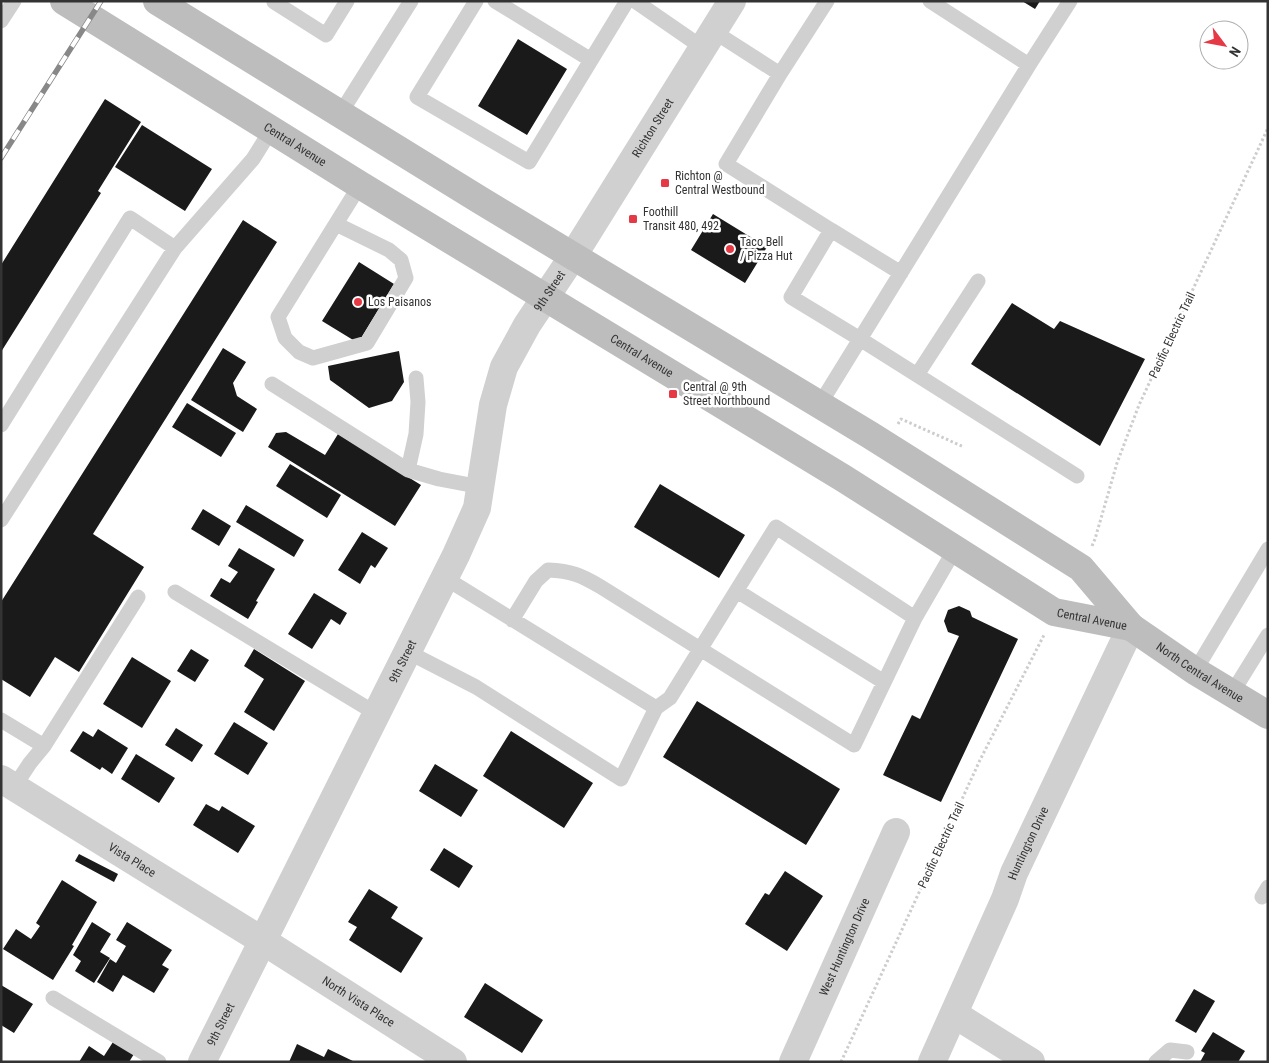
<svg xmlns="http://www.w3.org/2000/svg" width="1269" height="1063" viewBox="0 0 1269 1063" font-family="'Roboto Condensed',sans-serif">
<rect width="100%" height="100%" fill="#fff"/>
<path fill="#1a1a1a" d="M1022 1H1040L1035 9Z
M518 39 567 69 527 135 478 106Z
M105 99 141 122 98 191 101 193 1 352V265Z
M142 125 212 169 185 211 115 167Z
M713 214 767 247 745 283 691 250Z
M243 220 277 242 93 534 144 567 79 672 55 657 30 697 1 679V602Z
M359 262 394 284 358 343 322 321Z
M1012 303 1054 329 1060 321 1145 359 1100 446 971 364Z
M223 348 246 362 233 383 237 396 257 409 243 432 191 400Z
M399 351 404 382 392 401 369 408 330 380 328 366Z
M187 403 236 433 221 457 172 427Z
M286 432 325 455 338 434 421 485 395 526 268 447 276 433Z
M290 464 341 495 327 518 276 486Z
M660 484 745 535 719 578 634 527Z
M246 505 304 540 294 557 236 522Z
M203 509 231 526 219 546 191 529Z
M362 532 388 548 375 568 371 565 360 584 338 570Z
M239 548 275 569 256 601 258 602 248 619 210 596 221 578 230 583 238 572 228 566Z
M314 593 347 613 340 625 331 619 312 649 288 634Z
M959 606 970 611 972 617 1018 639 941 802 883 775 912 715 920 719 959 636 948 632 944 621 948 610Z
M191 649 209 660 195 682 177 671Z
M254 649 305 681 274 731 244 712 264 679 244 666Z
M132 657 171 681 142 728 103 704Z
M697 701 840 789 806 845 663 757Z
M234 722 268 743 248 775 214 754Z
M176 728 203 745 192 762 165 745Z
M98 729 128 748 112 774 102 767 100 770 70 751 83 731 93 737Z
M511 731 593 783 564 828 483 776Z
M136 754 175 778 159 803 121 779Z
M435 764 478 790 461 817 419 791Z
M206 804 219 811 222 806 255 826 238 853 193 825Z
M444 848 473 866 459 888 430 870Z
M79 854 118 874 114 882 75 861Z
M785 871 823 896 787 951 745 924 765 893 769 895Z
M62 880 97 902 72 945 74 946 53 980 3 949 16 929 31 939 40 926 36 923Z
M369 889 398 907 391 918 423 938 401 973 349 940 357 927 348 922Z
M92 922 111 934 100 952 110 958 94 983 75 971 81 961 73 955Z
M127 922 172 950 162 965 169 969 154 993 123 975 113 992 97 982 110 959 116 963 126 946 116 940Z
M485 983 543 1020 522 1053 464 1017Z
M1 985 33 1004 14 1033 1 1025Z
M1194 989 1215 1001 1196 1033 1175 1021Z
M1213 1032 1245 1051 1238 1062H1200L1205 1053 1201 1051Z
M113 1042 134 1054 129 1062H79L89 1046 104 1056Z
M297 1044 324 1057 328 1049 355 1062H289Z"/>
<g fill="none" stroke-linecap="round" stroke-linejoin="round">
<path stroke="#cdcdcd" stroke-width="3" stroke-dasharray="2.5 2.5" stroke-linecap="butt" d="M898 424 901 419 964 447
M1092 546 1095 539 1117 463 1139 405 1268 128
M841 1062 980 760 1044 635"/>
<path stroke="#d0d0d0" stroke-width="15" d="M476 1 417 97 529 162 627 1
M495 1 591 60
M635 1 703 48
M930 1 1029 65 1070 1
M274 2 326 35 347 1
M1 21 14 1
M713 31 780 74 827 1
M780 74 726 164 831 230 791 297 860 339 1077 476
M340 114 411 1
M336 224 389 250 401 260 406 278 367 343 313 358 299 352 285 338 278 317 360 185
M831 230 901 273
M917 375 978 281
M272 384 408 470 416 434 418 402 416 378
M820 404 1029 65
M1 425 130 218 175 248 253 159 271 130
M408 470 439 479 481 487
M1 520 175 248
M445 578 656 708 670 698 776 527 915 618 854 745 601 587C581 575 571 571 548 570L536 581 512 620
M737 591 884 682
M175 592 377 714
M915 618 955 549
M408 652 476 687 621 779 656 708
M1195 671 1268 549
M1232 693 1268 635
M1 720 44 746
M14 787 30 763 44 746 138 597
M1262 897 1268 887
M53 998 159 1062
M1156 1062 1170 1050 1187 1052"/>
<g stroke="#d0d0d0" stroke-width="28">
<path id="s1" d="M1 779 263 941 453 1062"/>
<path d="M954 1014 1031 1062"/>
<path id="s2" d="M793 1062 896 832"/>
<path id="s3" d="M932 1062 1005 899 1014 873 1131 627"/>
</g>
<path stroke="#d0d0d0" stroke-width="28" id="s4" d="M202 1062 456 555 477 508 493 405 504 367 527 325 573 256 732 1"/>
<g stroke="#bdbdbd" stroke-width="28">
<path id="s5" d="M64 1 360 185 843 478 1054 612 1131 627"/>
<path id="s6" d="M157 1 480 200 870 435 1081 568 1131 627 1195 671 1268 715"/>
</g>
<g stroke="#888" stroke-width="5.5">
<path id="rail" d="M1 158 101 1"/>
</g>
<use href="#rail" stroke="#fff" stroke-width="4" stroke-dasharray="11" stroke-linecap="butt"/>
</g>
<g fill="#e63946" stroke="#fff" stroke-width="2">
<rect x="660" y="178" width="10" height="10" rx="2.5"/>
<rect x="628" y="214" width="10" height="10" rx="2.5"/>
<circle cx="730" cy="249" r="5"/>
<circle cx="358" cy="302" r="5"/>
<rect x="668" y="389" width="10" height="10" rx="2.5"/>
</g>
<g text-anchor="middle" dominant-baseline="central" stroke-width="5" stroke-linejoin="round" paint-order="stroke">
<g font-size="12" fill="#333" stroke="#fff">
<text stroke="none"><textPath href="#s4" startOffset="1044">Richton Street</textPath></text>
<text stroke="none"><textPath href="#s5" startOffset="272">Central Avenue</textPath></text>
<text stroke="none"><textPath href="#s4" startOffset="851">9th Street</textPath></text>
<text transform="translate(1172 335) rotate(-65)">Pacific Electric Trail</text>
<text stroke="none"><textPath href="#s5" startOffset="678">Central Avenue</textPath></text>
<text stroke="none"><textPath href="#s5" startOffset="1202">Central Avenue</textPath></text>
<text stroke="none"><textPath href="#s4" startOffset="448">9th Street</textPath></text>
<text stroke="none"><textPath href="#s6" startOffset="1244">North Central Avenue</textPath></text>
<text stroke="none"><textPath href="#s3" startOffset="239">Huntington Drive</textPath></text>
<text transform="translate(941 845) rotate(-65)">Pacific Electric Trail</text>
<text stroke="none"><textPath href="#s1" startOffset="154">Vista Place</textPath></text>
<text stroke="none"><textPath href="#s2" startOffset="126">West Huntington Drive</textPath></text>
<text stroke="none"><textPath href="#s1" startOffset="421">North Vista Place</textPath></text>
<text stroke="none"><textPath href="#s4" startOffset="42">9th Street</textPath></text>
</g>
<g font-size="12" fill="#333" stroke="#fff" text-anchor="start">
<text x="675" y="176">Richton @<tspan x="675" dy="14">Central Westbound</tspan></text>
<text x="643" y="212">Foothill<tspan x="643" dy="14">Transit 480, 492</tspan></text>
<text x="740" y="242">Taco Bell<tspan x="740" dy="14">/ Pizza Hut</tspan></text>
<text x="368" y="302">Los Paisanos</text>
<text x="683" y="387">Central @ 9th<tspan x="683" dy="14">Street Northbound</tspan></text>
</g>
</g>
<rect width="1269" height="1063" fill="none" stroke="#333333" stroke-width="5"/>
<g transform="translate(1224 45) rotate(122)"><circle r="24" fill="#ffffff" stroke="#adadad"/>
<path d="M0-4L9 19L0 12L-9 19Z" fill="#e63946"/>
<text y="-8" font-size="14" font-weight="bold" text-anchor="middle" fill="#333333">N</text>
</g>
</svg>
